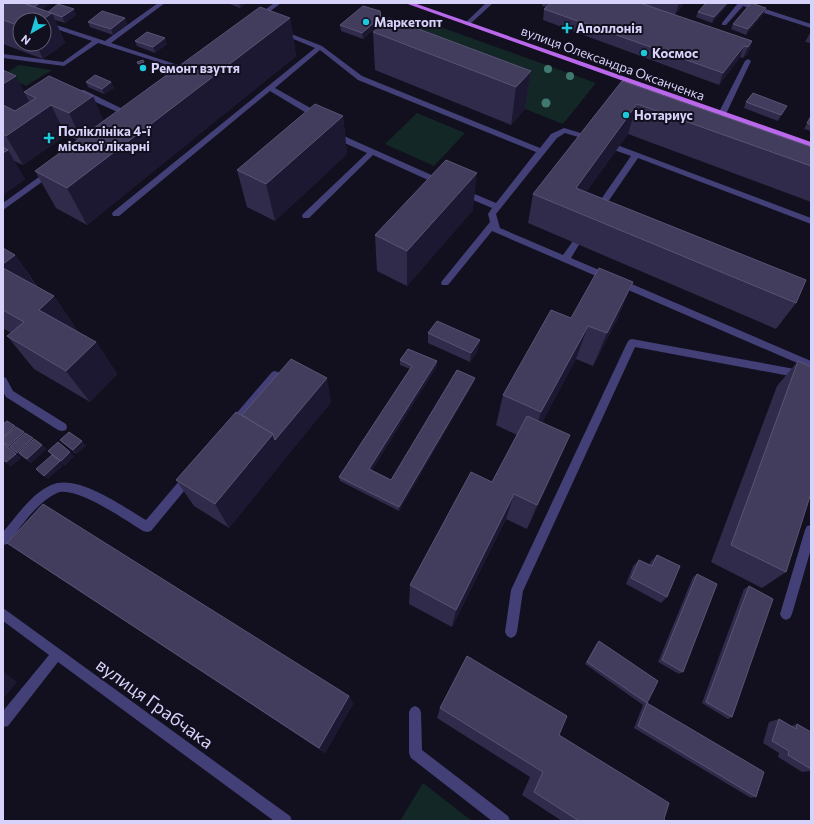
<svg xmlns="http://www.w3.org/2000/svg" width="814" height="824" viewBox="0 0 814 824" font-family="Commissioner,sans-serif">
<rect width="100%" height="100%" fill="#120f1e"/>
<path fill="#132726" d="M418 19 596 83 563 124 381 52Z
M19 65 52 70 26 86 3 75Z
M417 113 465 133 434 166 385 144Z
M423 783 472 821H400Z"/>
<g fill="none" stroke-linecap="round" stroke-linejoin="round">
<path fill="#424077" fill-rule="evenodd" d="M158 3H165L111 43 190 69V71H186L98 43 64 66 3 58V54L63 62 92 41 44 25V21L105 41Z
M274 3H281L260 19H256V17Z
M486 3H493L469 25H465V23Z
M738 3H747L811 24V28L743 6 726 25H722V23Z
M281 30 322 46 362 76 540 148 551 134 564 128 594 137 595 139 591 141 565 133 557 138 496 214 500 228 563 255 573 241H579L580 243 571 258 811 361V369L492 231 448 285H442L441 283 442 281 490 222 488 214 492 208 459 194V190H465L496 203 536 152 358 80 320 50 275 88 314 110 321 118 320 120H314L308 114 270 91 119 216H113L112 214 113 212 315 48 279 33V31Z
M748 59 751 61 726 114 722 116H719L718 114 745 61Z
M78 90H84L133 114 129 116H126L78 94Z
M331 133H337L445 181 446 183 442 186 439 185 373 155 309 218H303L302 216 303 214 367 153 331 137Z
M617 145 811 218V224L638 158 601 212H595L594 210 595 208 631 156 614 150V146Z
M50 169 53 170V174L3 210V203Z
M632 339 811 372V380L635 347 523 591 517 632 515 636 511 638 507 636 505 632 511 590 627 343 629 340Z
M275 371 278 372 280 375 278 378 236 429 232 430 228 429 227 426 228 423 272 372Z
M3 377 6 378 13 391 66 424 67 427 66 430 62 431 58 430 6 397 3 392Z
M190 471 194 473 195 476 194 479 151 531 147 532 143 531C127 521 75 485 57 493 36 503 21 527 7 544L3 545V532C17 516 31 494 51 485 78 473 123 507 146 520L186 473Z
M811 525V549L792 614 790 618 786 620 782 618 780 614 805 530 807 526Z
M3 608 290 816 292 821H274L58 662 8 726 3 727V711L49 655 3 621Z
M415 706 419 708 421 712 422 750 508 816 510 821H492L411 758 409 753V712L411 708Z"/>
<path fill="#b967eb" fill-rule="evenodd" d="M405 3H414L811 142V148Z"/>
</g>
<g fill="#417971">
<circle cx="548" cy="69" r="4"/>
<circle cx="570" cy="76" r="4"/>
<circle cx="546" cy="103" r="4.5"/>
</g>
<path fill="#302b4a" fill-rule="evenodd" d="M3 3 49 4 41 9 48 12 76 15 65 23 55 20 65 43 43 59 3 44ZM20 20H44V44H20Z
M227 3H246L240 8Z
M542 3H640L645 5 646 3H684L675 15 752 41 748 53 743 58 740 57 719 85 543 20 544 9 546 7 542 6Z
M706 3H729L712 23 696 17 698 12Z
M766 8 763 14 746 35 731 29 733 24Z
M125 18 127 24 113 35 90 27 88 22Z
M290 18 296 56 87 225 56 208 35 171 77 140 66 135 23 165 14 161 25 179 3 195V70L29 102 24 92 104 120Z
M382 22 363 39 341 31 340 25Z
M811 31V43L805 42Z
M373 32 531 71 525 109 511 125 375 70Z
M135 41 167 44 155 53 137 46Z
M622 81 811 147V202L628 134 586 192 796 303 776 329 528 223 533 194Z
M86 82H111L114 88 104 94 88 87Z
M746 102 784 111 778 121 744 108Z
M343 116 347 154 275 221 247 207 237 170Z
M811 116V131L804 129Z
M473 210 407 286 377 271 375 235Z
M3 248 15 255 37 286 54 296 77 330 76 331 96 342 117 374 90 402 34 369 7 336 11 333 3 328Z
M619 316 593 366 576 359 542 422 558 463 527 529 506 519 452 627 409 604 410 585 492 482 517 435 496 425 503 395 571 318Z
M428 333 478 350 470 362 428 343Z
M400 360 437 361V366L372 470 391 480 474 382 399 511 340 481 339 477 410 369 400 365Z
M798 361 786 572 762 588 711 562 777 386Z
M331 402 229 528 194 506 176 480 242 415Z
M3 424 15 426 42 445 46 449 31 463 7 446 21 458 11 466 3 460Z
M60 440 82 441 86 446 76 454 64 444Z
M48 451 74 456 65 465 52 455Z
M7 543 349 696 353 704 325 753 32 560Z
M657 555 667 597 661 603 626 584 633 566 639 560 649 565 651 561Z
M697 574 683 672 679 674 658 662 693 577Z
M749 586 732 717 728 719 702 703 744 589Z
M599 641 647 703 643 705 585 664 596 644Z
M647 703 756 797 751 798 634 728 643 705Z
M440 708 559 735 666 821H562L522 795 530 777 437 718Z
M779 719 791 726 797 724 811 732V772L810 771 802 772 778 757 779 753 763 743 769 722Z"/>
<path fill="#1d1831" d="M40 3H48L49 4 36 14 33 8Z
M239 3H246L240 8Z
M679 3H684L675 15Z
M727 3H729L712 23 714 17Z
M766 8 763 14 746 35 748 29Z
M74 9 76 15 65 23 62 17Z
M52 13 65 43 43 59 36 44H44V20H42Z
M381 17 382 22 363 39 362 33Z
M125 18 127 24 113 35 111 29Z
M290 18 296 56 87 225 67 188Z
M165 38 167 44 155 53 153 47Z
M752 41 748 53 743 58 748 47Z
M744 46 740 57 719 85 723 73Z
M144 62 146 68 140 70 138 64Z
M531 71 525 109 511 125 516 87Z
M16 76 31 106 3 125V84Z
M111 82 114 88 104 94 102 89Z
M93 96 106 126 83 143 69 113Z
M637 104 628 134 573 210 576 188Z
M51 105 66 135 23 165 6 136Z
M787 106 778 121 781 115Z
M343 116 347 154 275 221 266 184Z
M8 150 25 179 3 195V153Z
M477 173 473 210 407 286V251Z
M15 255 39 290 3 270V264Z
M633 282 619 316 593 366 607 333Z
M54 296 77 330 63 343 39 310Z
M588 326 576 359 532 442 541 412Z
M480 340 478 350 470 362 471 353Z
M96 342 117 374 90 402 66 371Z
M437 361V366L370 473 369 469Z
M327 378 331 402 229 528 215 504 273 434Z
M475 378 474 382 399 511V507Z
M15 426 19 430 3 442V437Z
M24 432 28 436 10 447 13 450 9 446Z
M570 435 558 463 527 529 537 505Z
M33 438 37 443 19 453 22 457 17 453Z
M82 441 86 446 76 454 73 450Z
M42 445 46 449 31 463 27 459Z
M70 452 74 456 65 465 61 461Z
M16 454 21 458 11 466 6 462Z
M60 461 64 465 48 479 44 476Z
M514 494 506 519 452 627 456 610Z
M3 671 17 682 3 699Z
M349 696 353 704 325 753 319 748Z"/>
<path fill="#423d5d" stroke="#595475" d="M3 3H23L52 13 42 20H20V26L3 20Z
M23 3H40L34 7Z
M551 3H640L752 41 748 47 744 46 723 73 544 9Z
M706 3H727L714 17 698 12Z
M751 3 766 8 748 29 733 24Z
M58 4 74 9 62 17 48 12Z
M363 6 380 11 381 17 362 33 340 25Z
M260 7 290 18 67 188 35 171Z
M102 11 125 18 111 29 88 22Z
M389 18 531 71 516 87 373 32Z
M147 32 165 38 153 47 135 41Z
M143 60 144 62 138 64 137 62Z
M3 70 16 76 3 84Z
M95 75 111 82 102 89 86 82Z
M49 76 93 96 69 113 51 105 6 136 3 134V105L15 111 36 98 24 92Z
M622 81 811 147V166L637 104 576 188 806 280 796 303 533 194Z
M753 93 787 106 781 115 746 102Z
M315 104 343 116 266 184 237 170Z
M811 116V125L807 123Z
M3 147 8 150 3 153Z
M446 160 477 173 407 251 375 235Z
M3 248 15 255 3 264Z
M3 268 54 296 39 310 96 342 66 371 7 336 24 322 3 310Z
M599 268 633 282 607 333 588 326 541 412 503 395 551 310 571 318Z
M437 321 480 340 471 353 428 333Z
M408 349 437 361 369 469 391 480 457 370 475 378 399 507 339 477 412 366 400 360Z
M291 359 327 378 275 440 273 434 242 415Z
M798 361 811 367V493L786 572 731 545Z
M236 412 273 434 215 504 176 480Z
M527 416 570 435 537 505 514 494 456 610 410 585 471 472 492 482Z
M7 421 15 426 3 437V424Z
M16 427 24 432 9 446 3 442V438Z
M69 432 82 441 73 450 60 440Z
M25 433 33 438 17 453 10 447Z
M34 439 42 445 27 459 19 453Z
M58 442 70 452 61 461 48 451Z
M3 444H4L16 454 6 462 3 460Z
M52 455 60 461 44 476 36 469Z
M43 504 349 696 319 748 7 543Z
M657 555 680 566 667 597 631 578 639 560 652 566Z
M697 574 717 584 683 672 662 660Z
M749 586 773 599 732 717 706 702Z
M599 641 658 681 647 703 587 662Z
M467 656 567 716 559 735 669 803 664 819 666 821H579L534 792 543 772 440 708Z
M647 703 764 772 756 797 638 726Z
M779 719 796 729 797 724 811 732V769L788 755 789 751 772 741Z"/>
<g fill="#1dc8da" stroke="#120f1e" stroke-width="1.5">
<circle cx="366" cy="22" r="4"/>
<path d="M565 22h4v4h4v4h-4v4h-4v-4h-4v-4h4z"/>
<circle cx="644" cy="53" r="4"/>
<circle cx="143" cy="68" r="4"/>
<circle cx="626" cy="115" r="4"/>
<path d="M47 132h4v4h4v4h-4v4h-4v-4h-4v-4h4z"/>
</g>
<g text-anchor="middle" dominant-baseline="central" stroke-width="4" stroke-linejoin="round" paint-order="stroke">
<g font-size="13" font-weight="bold" fill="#d6d2f9" stroke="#120f1e" text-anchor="start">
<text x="374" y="22">Маркетопт</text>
<text x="576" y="28">Аполлонія</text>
<text x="652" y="53">Космос</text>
<text x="151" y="68">Ремонт взуття</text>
<text x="634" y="115">Нотариус</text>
<text x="58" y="131">Поліклініка 4-ї<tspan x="58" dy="15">міської лікарні</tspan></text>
</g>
<g font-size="13" fill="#d6d2f9" stroke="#120f1e">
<text transform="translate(613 63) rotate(20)">вулиця Олександра Оксанченка</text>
</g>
<g font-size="18" fill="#d6d2f9" stroke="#120f1e">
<text transform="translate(155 703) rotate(36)">вулиця Грабчака</text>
</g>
</g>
<rect width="814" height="824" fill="none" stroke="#d6d2f9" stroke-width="8"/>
<g transform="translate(32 32) rotate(218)"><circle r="19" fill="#120f1e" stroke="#605d76"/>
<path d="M0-3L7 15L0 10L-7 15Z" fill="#1dc8da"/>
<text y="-6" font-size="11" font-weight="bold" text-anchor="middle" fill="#d6d2f9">N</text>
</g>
</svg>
